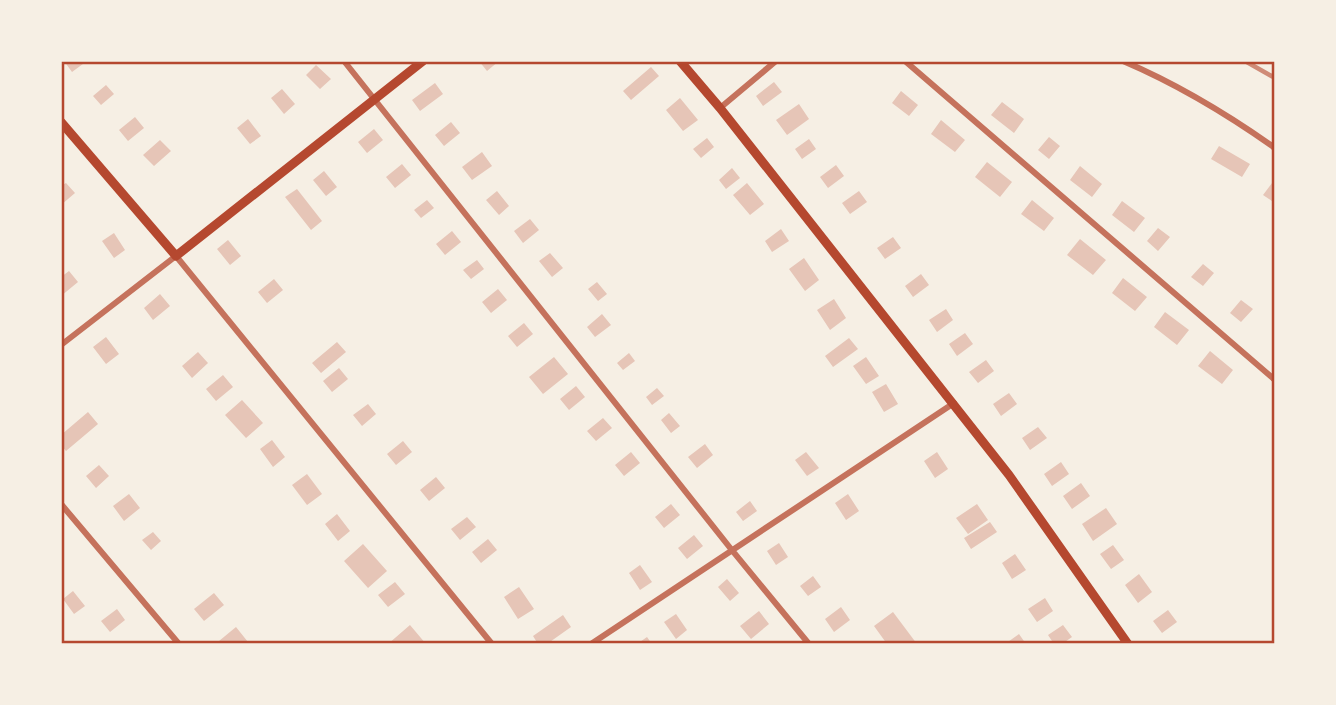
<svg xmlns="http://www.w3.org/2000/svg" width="1336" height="705" viewBox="0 0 1336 705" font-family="Inter,sans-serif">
<rect width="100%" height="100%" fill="#f6efe4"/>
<path fill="#e6c5b7" d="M64 61H87L72 72Z
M479 61H499L487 71Z
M316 65 331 79 320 89 306 75Z
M651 67 659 76 631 100 623 91Z
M774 82 782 92 763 106 756 96Z
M435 83 443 94 420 111 412 100Z
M106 85 114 94 101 105 93 96Z
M282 89 295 104 284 114 271 98Z
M901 91 918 105 909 116 892 103Z
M680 98 698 120 683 131 666 110Z
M1002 102 1024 119 1014 133 991 115Z
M799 104 809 119 787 135 776 120Z
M135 117 144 128 128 141 119 130Z
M248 119 261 136 250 144 237 128Z
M941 120 965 140 955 152 931 134Z
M451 122 460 133 444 146 435 135Z
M374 129 383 140 367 153 358 142Z
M1049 137 1060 146 1049 159 1038 150Z
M707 138 714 147 701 158 693 149Z
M809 139 816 149 802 159 795 149Z
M160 140 171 151 154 166 143 155Z
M1219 146 1250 164 1242 177 1211 159Z
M482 152 492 166 472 180 462 167Z
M987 162 1012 182 1000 197 975 177Z
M402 164 411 175 395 188 386 177Z
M836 165 844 176 828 188 820 177Z
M1080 166 1102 184 1092 197 1070 180Z
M732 168 740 178 726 189 719 180Z
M324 171 337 187 326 196 313 180Z
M1275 179V203L1263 195Z
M66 183 75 193 61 205V186Z
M747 183 764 204 750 215 733 195Z
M297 189 322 221 311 230 285 197Z
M497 191 509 206 499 215 486 200Z
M859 191 867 202 850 214 842 203Z
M427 200 434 208 421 218 414 210Z
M1032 200 1054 218 1044 231 1021 214Z
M1122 201 1145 218 1134 232 1112 215Z
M530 219 539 230 523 243 514 231Z
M1158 228 1170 237 1158 251 1147 241Z
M781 229 789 241 772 252 765 241Z
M452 231 461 242 445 255 436 244Z
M114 233 125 250 114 258 102 241Z
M893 237 901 248 885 259 877 248Z
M1080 239 1106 260 1093 275 1067 255Z
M228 240 241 256 230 265 217 249Z
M550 253 563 268 552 277 539 261Z
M804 258 819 280 805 291 789 269Z
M477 260 484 269 471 279 463 270Z
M1203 264 1214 273 1203 286 1191 277Z
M69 271 78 282 61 296V277Z
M921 274 929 285 913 297 905 286Z
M1123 278 1147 297 1135 311 1112 293Z
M274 279 283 290 267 303 258 292Z
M597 282 607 294 598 301 588 289Z
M498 289 507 300 491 313 482 302Z
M160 294 170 306 153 320 144 308Z
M834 299 846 318 830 330 817 310Z
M1241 300 1253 309 1241 322 1230 313Z
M946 309 953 320 937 332 929 320Z
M1165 312 1189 330 1177 345 1154 327Z
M602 314 611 325 595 337 587 327Z
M524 323 533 334 517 347 508 336Z
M965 333 973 344 957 356 949 344Z
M106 337 119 354 106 364 93 347Z
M849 338 858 349 833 367 825 356Z
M337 342 346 352 321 373 312 363Z
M1210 351 1233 370 1222 384 1198 366Z
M198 352 208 363 192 378 182 366Z
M629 353 635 361 623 370 617 363Z
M554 357 568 374 543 394 529 377Z
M866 357 879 376 866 384 853 366Z
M986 360 994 371 978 383 969 372Z
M339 368 348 379 332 392 323 381Z
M223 375 233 387 216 401 206 389Z
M886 384 898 404 884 412 872 392Z
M576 386 585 397 569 410 560 399Z
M657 388 664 396 652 405 646 397Z
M1009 393 1017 404 1001 416 993 404Z
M242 400 263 423 246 438 225 415Z
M368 404 376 414 362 426 353 415Z
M88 412 98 424 66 451 61 445V435Z
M669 413 680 426 671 433 661 420Z
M603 418 612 428 596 441 587 431Z
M1038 427 1047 438 1030 450 1022 438Z
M272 440 285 457 273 467 260 449Z
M403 441 412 452 396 465 387 454Z
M705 444 713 455 697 468 688 457Z
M631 452 640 463 624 476 615 465Z
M806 452 819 468 807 476 795 460Z
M937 452 948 469 935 478 924 461Z
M1061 462 1069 474 1052 486 1044 474Z
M99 465 109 476 96 488 86 476Z
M307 474 322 494 307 505 292 485Z
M436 477 445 488 429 501 420 490Z
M1081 483 1090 496 1072 509 1063 496Z
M129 494 140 508 124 521 113 506Z
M848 494 859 511 846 520 835 503Z
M750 501 757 511 743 521 736 512Z
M671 504 680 515 664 528 655 517Z
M977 504 988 520 968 534 956 518Z
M1106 508 1117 524 1093 541 1082 524Z
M337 514 350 531 338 541 325 524Z
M467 517 476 527 460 540 451 529Z
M990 522 997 532 971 549 964 538Z
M153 532 161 541 151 550 142 540Z
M694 535 703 546 687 559 678 548Z
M488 539 497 550 481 563 472 552Z
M779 543 788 557 776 565 767 551Z
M363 544 387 571 368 588 344 561Z
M1113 545 1124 560 1111 569 1100 554Z
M1015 554 1026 570 1012 579 1002 563Z
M640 565 652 582 640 590 629 573Z
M1139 574 1152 592 1138 603 1125 585Z
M813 576 821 587 808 596 800 586Z
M727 579 739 593 730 601 718 587Z
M395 582 405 594 388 607 378 595Z
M519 587 534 609 518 619 504 597Z
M73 591 85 606 74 614 63 599Z
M214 593 224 605 204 621 194 609Z
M1045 598 1053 611 1037 622 1028 609Z
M841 607 850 620 834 632 825 619Z
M117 609 125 620 110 632 101 621Z
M1168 610 1177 622 1162 633 1153 621Z
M759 611 769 624 751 639 740 626Z
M893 612 917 644H887L874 626Z
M676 614 687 630 676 639 664 622Z
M563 615 571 627 547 644H538L533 636Z
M410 625 426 644H388Z
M1063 625 1072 637 1062 644H1054L1048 635Z
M236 627 248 642 221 644 219 641Z
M1019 634 1026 644H1005Z
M647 637 652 644H637Z"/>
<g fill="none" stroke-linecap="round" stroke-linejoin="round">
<path stroke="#c5725c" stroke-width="6" d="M344 61 731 549 809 644
M905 61 1275 380
M1123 61C1177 84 1227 114 1275 148
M720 108 776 61
M61 345 176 256 492 644
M61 504 179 644
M591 644 954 403"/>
<path stroke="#b5482f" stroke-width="9" d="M680 61 720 108 1009 475 1128 644
M61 122 176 256 423 61"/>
<path stroke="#cf8b77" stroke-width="4.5" d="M1245 61 1275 78"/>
</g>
<rect width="1336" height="705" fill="none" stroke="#f6efe4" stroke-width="126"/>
<rect x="63" y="63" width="1210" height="579" fill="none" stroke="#b5482f" stroke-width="2.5"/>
</svg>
